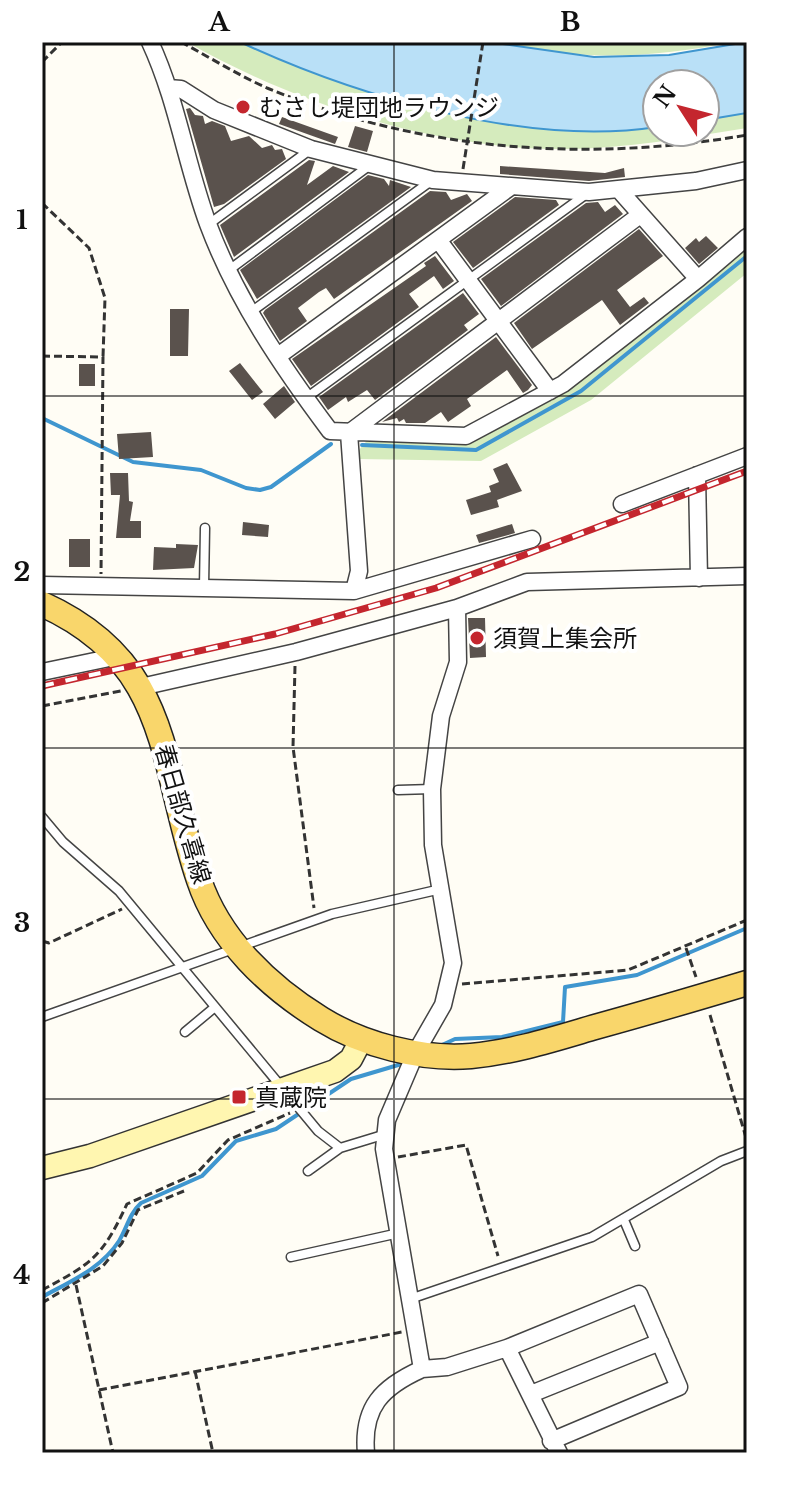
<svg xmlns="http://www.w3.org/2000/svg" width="789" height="1495" viewBox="0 0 789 1495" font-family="'Libre Baskerville','Noto Sans JP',serif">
<rect width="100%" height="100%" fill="#fffdf5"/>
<path fill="#d5ebbd" d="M187 42H240L272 57 414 104 492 122 574 132 657 127V132H705V120L747 113V128C697 136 646 145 596 148 460 157 304 109 187 42Z
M488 42H734C648 59 574 61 488 42Z
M747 242V273L591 400 481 461 359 459V450L370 437 468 441 565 389Z"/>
<path fill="#b9e0f7" stroke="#3f96cf" stroke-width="2" d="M240 42H488L594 57 669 55 747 42V113L705 120V84H657V127C527 147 358 97 240 42Z"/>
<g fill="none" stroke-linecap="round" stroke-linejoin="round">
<path stroke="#3f96cf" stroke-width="4" d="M42 418 133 462 201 470 246 488 260 490 271 487 331 444
M362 445 476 450 581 391 747 256
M442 1045 455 1039 502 1037 563 1022 565 987 637 975 747 928
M42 1297C69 1282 101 1269 119 1241 127 1228 129 1214 141 1203L202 1176 236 1141 276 1129 351 1079 405 1063"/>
</g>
<path fill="#5a524d" d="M190 108 195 115 203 116 205 124 212 121 225 126 231 141 249 136 262 148 272 145 275 150 282 149 286 159 224 204 214 207 186 109Z
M282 117 338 137 335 144 279 124Z
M355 126 373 131 367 152 348 147Z
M309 160 315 161 307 185 333 166 349 172 234 257 220 225Z
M500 166 605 173 624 168 625 177 589 181 500 174Z
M368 175 384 179 389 186 390 180 411 187 257 299 240 270Z
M430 191 446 192 451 200 467 194 472 201 334 299 326 288 319 292 298 308 307 321 280 341 263 313 265 310Z
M515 197 556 200 559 205 473 268 453 242Z
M598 202 605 212 615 205 623 214 501 306 481 279 586 203Z
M639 229 663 256 617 290 630 307 644 297 649 303 620 325 602 300 532 349 514 323Z
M706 236 718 248 699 264 685 248 696 238 699 242Z
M435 256 454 281 443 289 434 276 409 294 419 307 311 386 292 359 426 266 424 263Z
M463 293 479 314 464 325 468 330 375 400 367 390 348 402 346 397 328 410 319 397Z
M170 309H189L188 356H170Z
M496 337 532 385 528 390 523 393 507 370 467 399 471 406 448 422 441 412 425 423H406L404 419 399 422 397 418 382 422Z
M240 363 263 392 252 400 229 371Z
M79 364H95V386H79Z
M284 386 295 402 275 419 263 404Z
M151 432 153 457 119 459 117 434Z
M507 463 522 491 497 500 499 507 471 515 466 500 491 492 489 486 499 482 493 469Z
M110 473H128L129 501 133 502 130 521H141V538H116L120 495H111Z
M243 522 269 525 268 537 242 535Z
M512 524 515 533 479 543 476 535Z
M69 539H90V567H69Z
M176 544 198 545 194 568 153 570 154 547 176 548Z
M468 618H485L486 657 470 658Z"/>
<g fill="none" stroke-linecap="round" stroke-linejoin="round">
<g stroke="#444" stroke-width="11">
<path id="lane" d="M209 224 311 149
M229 270 370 165
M251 312 431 181
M306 398 585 195
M204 587 205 528
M398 790 432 789
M42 817 63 842 119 891 318 1131 340 1148 386 1134
M42 1017 332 914 441 889
M185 1032 215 1007
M308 1171 340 1148
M624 1220 635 1246
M291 1257 399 1233
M410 1299 592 1237 721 1161 747 1151"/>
</g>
<g stroke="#444" stroke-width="19">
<path id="street" d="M150 42C177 100 186 164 208 224 236 299 282 367 330 431L466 436 563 384 698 279 620 191
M168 88 181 89 214 110 311 149 433 180 589 192 696 181 747 170
M439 241 550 391
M698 279 747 237
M278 356 509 188
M697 475 699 578
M622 504 747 456
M42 585 354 591 359 571 349 433 640 215
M354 591 532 539
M42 672 119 656
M141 687 296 652 457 608 527 582 747 576
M507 1348 639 1294 679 1387 551 1441
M422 1369 447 1367 507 1348 559 1453
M531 1394 660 1342
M366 1453C362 1407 382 1387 422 1369L384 1149 387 1120 416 1052 443 1005 453 963 433 845 432 789 441 716 458 662 457 608"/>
</g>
<g stroke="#333" stroke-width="25">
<path id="secondary" d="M42 1168 90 1156 335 1071 351 1059 361 1040"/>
</g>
<g stroke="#222" stroke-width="27">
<path id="primary" d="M42 604C173 663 159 763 199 880 219 940 269 987 321 1019 363 1045 421 1060 471 1056 514 1052 554 1039 595 1027 646 1013 697 998 747 983"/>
</g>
<path stroke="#333" stroke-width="3" stroke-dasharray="8 4" stroke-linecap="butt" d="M181 42C209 57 238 75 267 88 420 151 585 163 747 135
M42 62 62 42
M463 169 483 42
M42 203 89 248 105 298 103 357
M42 356 103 357 101 574
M295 666 293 747 314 908
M42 706 121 691
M42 941 49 943 122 909
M686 948 696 977
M462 984 628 970 747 920
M710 1015 747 1141
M398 1157 466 1145 498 1256
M76 1285 113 1453
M42 1290C93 1263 102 1257 127 1204L197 1173 228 1140 290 1113
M42 1303 103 1266 122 1243 138 1210 184 1191
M195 1371 213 1453
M99 1390 402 1332"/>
<use href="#lane" stroke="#fff" stroke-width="8"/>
<use href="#street" stroke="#fff" stroke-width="16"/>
<use href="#secondary" stroke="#fff6b0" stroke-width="22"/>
<use href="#primary" stroke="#f9d66b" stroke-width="24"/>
<g stroke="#c4262e" stroke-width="7">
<path id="rail" d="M42 686 275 634 436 588 747 471"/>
</g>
<use href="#rail" stroke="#fff" stroke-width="4" stroke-dasharray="12" stroke-linecap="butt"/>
</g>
<path fill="none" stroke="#111" stroke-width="2" stroke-opacity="0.55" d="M394 42V1453M42 396H747M42 748H747M42 1099H747"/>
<g fill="#c4262e" stroke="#fff" stroke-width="3">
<circle cx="243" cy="107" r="8"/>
<circle cx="477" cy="638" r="8"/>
<rect x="231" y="1089" width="16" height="16" rx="4"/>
</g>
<g text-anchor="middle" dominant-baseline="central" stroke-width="8" stroke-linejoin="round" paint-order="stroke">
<g font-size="24" fill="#111" stroke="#fff" text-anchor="start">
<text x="259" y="107">むさし堤団地ラウンジ</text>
<text x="493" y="638">須賀上集会所</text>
<text x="255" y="1097">真蔵院</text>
</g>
<g font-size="24" fill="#111" stroke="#fff">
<text transform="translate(183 814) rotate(74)">春日部久喜線</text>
</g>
</g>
<rect width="789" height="1495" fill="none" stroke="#ffffff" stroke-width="88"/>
<g transform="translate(681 108) rotate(306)"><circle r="38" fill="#ffffff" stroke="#a0a0a0" stroke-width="2"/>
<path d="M0-6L14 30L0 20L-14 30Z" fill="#c4262e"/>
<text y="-12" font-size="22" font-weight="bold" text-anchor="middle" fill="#111111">N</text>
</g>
<rect x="44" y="44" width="701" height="1407" fill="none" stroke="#111" stroke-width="3"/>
<g font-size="26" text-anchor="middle" font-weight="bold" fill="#111">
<text x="219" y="31">A</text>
<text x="570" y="31">B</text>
<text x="22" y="229">1</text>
<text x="22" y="581">2</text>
<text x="22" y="932">3</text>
<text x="22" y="1284">4</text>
</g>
</svg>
